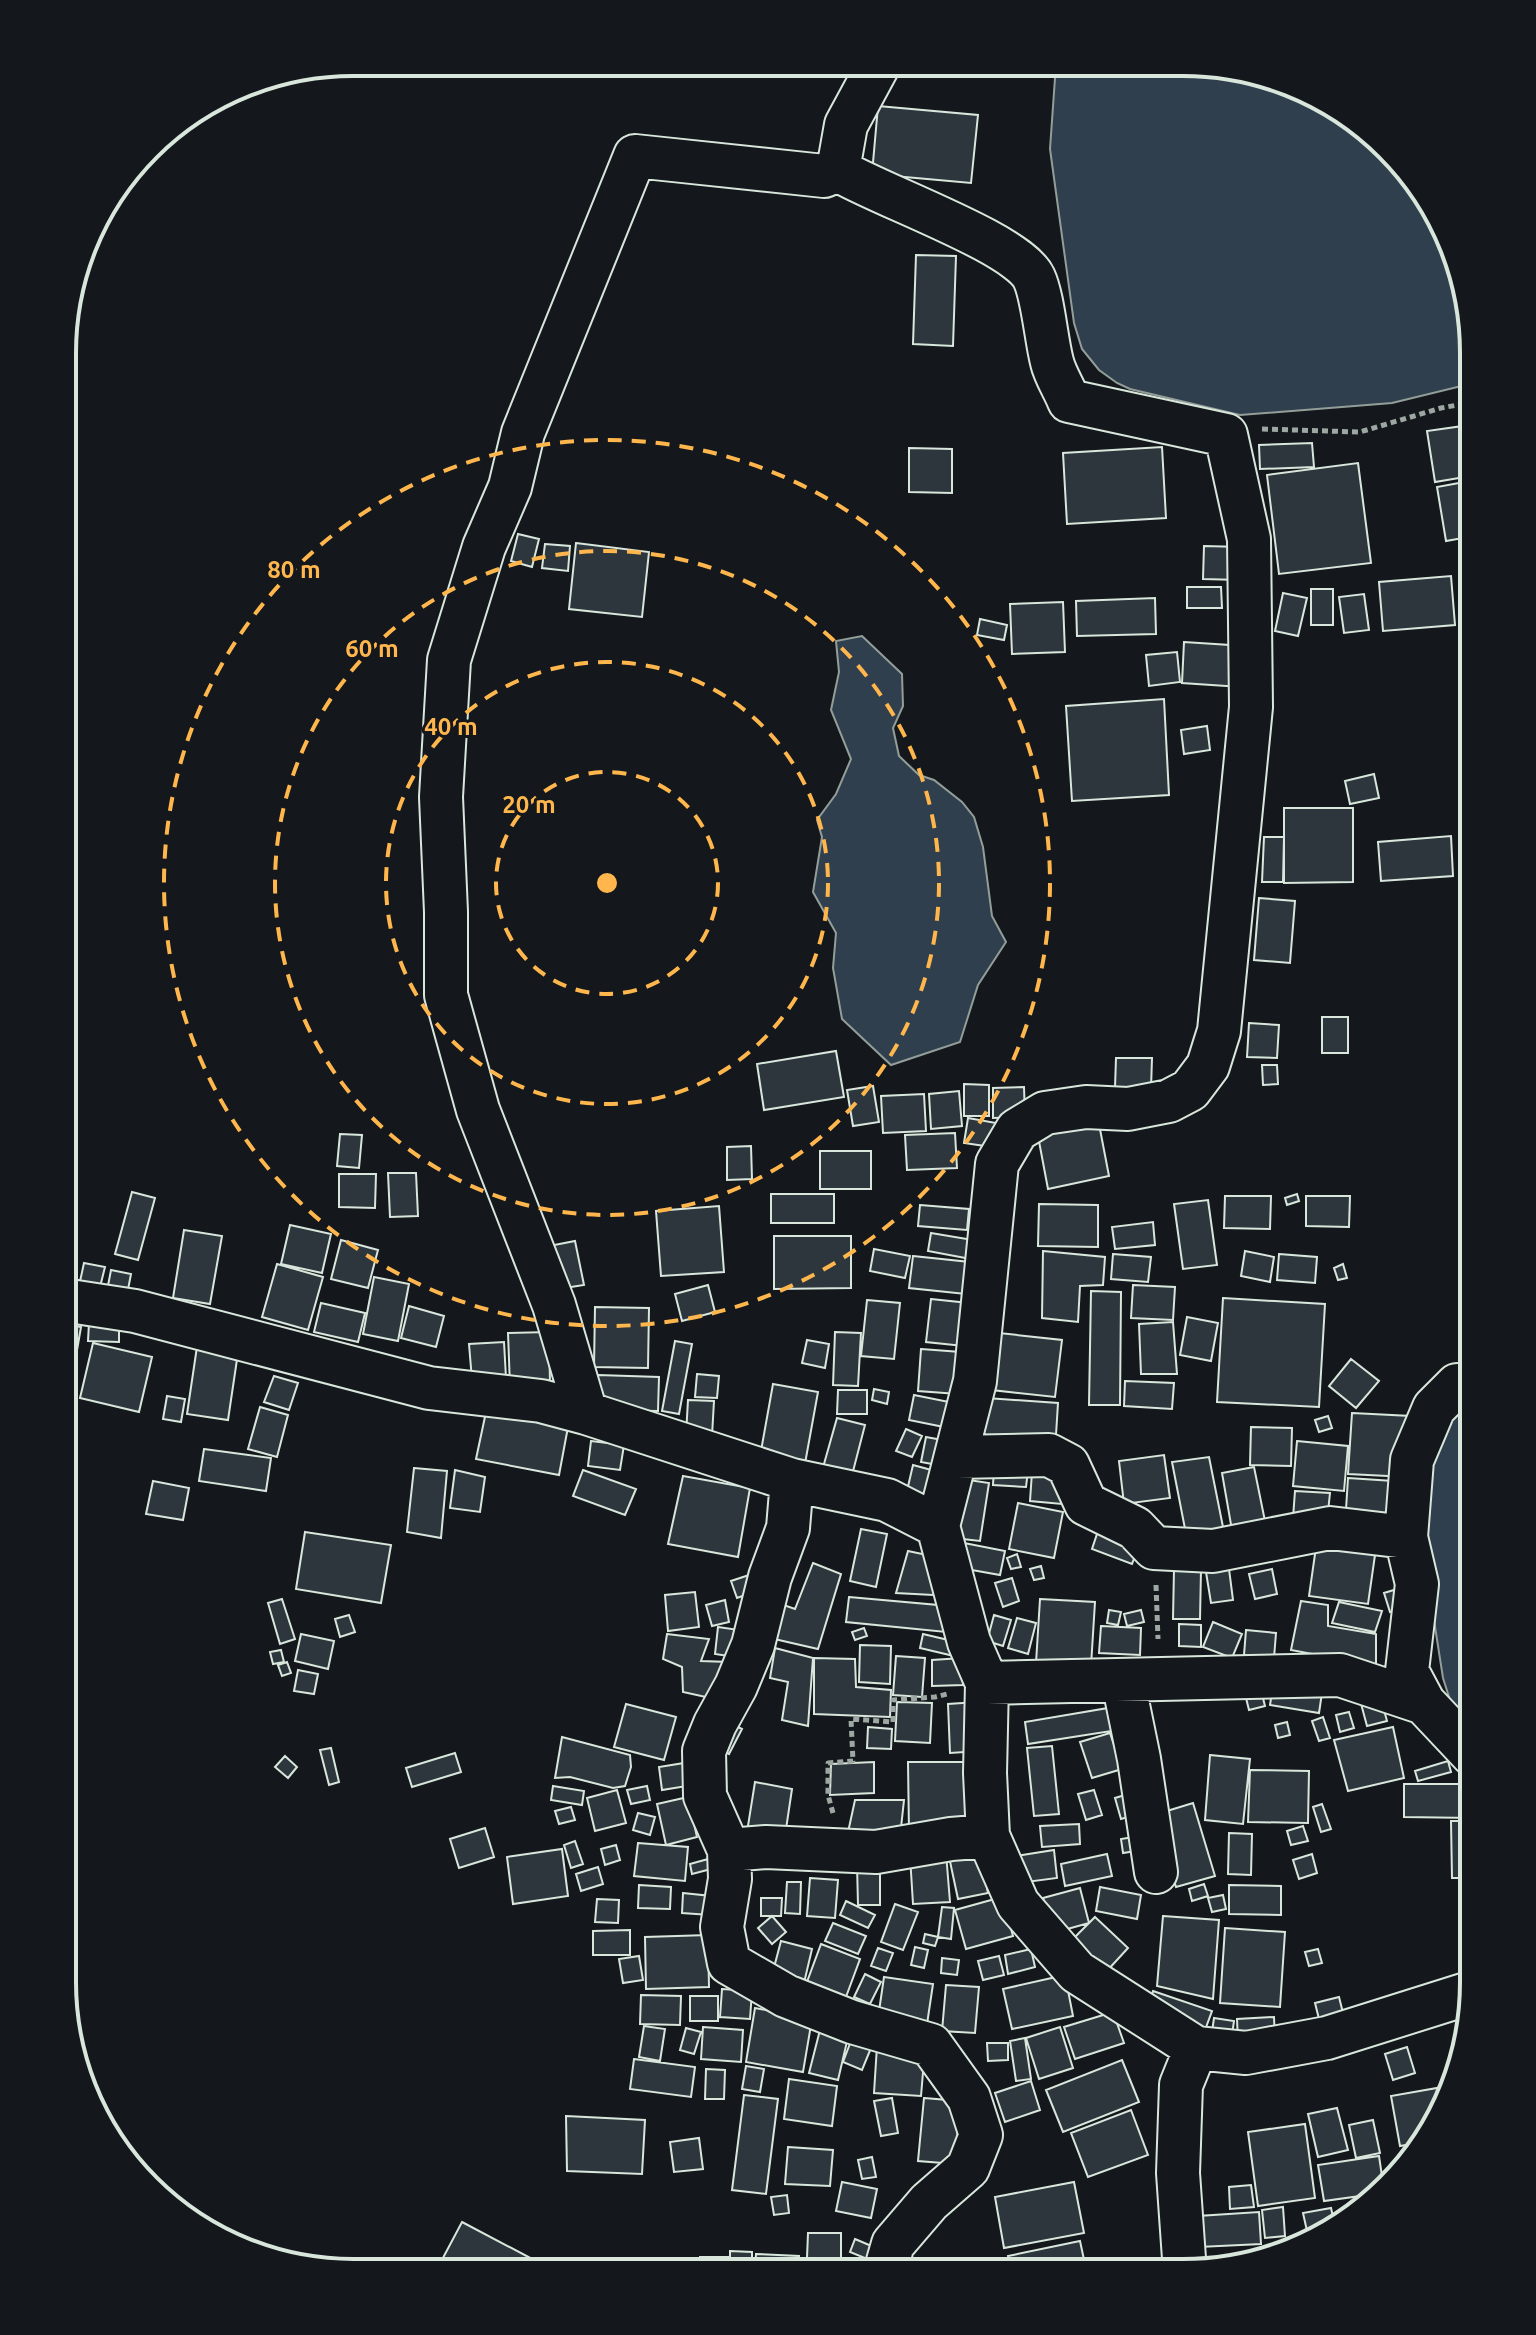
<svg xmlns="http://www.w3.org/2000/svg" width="1536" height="2335" viewBox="0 0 1536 2335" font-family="Ubuntu,sans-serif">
<rect width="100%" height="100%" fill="#14181c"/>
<path fill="#2f3f4d" stroke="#939e99" stroke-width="2" d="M1056 64 1222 65 1360 122 1452 241 1474 353V383L1392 403 1240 415 1130 389 1117 383 1099 370 1082 349 1074 323 1050 149Z
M862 636 902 674 903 706 893 728 899 756 919 775 934 780 962 802 974 817 983 847 992 916 1006 942 978 985 960 1042 891 1065 842 1019 833 968 836 933 813 892 822 837 817 820 836 794 851 759 831 710 839 672 836 641Z
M1474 1410 1473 1737 1457 1722 1443 1678 1421 1537 1430 1461 1453 1412Z"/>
<path fill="#2c363c" stroke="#d8e6dc" stroke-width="2" d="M878 106 978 115 971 183 872 174Z
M916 255 956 256 953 346 913 344Z
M1463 426 1471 476 1435 482 1427 431Z
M1312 443 1314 467 1260 469 1259 445Z
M1162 447 1166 518 1067 524 1063 453Z
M909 448 952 449V493L909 492Z
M1358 463 1371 563 1279 574 1267 475Z
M1470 481 1474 503V536L1446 541 1437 487Z
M518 534 539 539 532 567 511 561Z
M576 543 649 552 642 617 569 609Z
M545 544 570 546 568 571 542 568Z
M1204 546 1242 547 1240 580 1203 579Z
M1451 576 1455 625 1383 631 1379 582Z
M1187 587H1221L1222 608H1187Z
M1311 589H1333V625H1311Z
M1283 593 1307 598 1298 636 1275 631Z
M1364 594 1369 630 1344 633 1339 597Z
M1474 595V620L1463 622 1459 598Z
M1155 598 1156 634 1077 636 1076 601Z
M1063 602 1065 652 1012 654 1010 604Z
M980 619 1007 625 1004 640 977 635Z
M1184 642 1245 646 1241 687 1182 683Z
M1177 652 1180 682 1149 686 1146 655Z
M1164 699 1169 795 1072 801 1066 706Z
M1207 726 1210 750 1184 754 1181 730Z
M1374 774 1379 798 1350 804 1345 781Z
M1284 808H1353V882L1284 883Z
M1451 836 1453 876 1381 881 1378 842Z
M1264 837H1284L1283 882H1262Z
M1259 898 1295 901 1290 963 1254 960Z
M1322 1017H1348V1053H1322Z
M1249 1023 1279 1025 1277 1058 1247 1057Z
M836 1051 844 1097 764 1110 757 1064Z
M1116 1058H1152L1151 1089 1115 1088Z
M1262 1065H1277L1278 1084 1263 1085Z
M964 1084 989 1085V1116H964Z
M873 1086 879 1122 853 1126 847 1090Z
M1024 1087 1025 1117 993 1118V1088Z
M959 1091 962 1126 931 1129 929 1094Z
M924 1094 926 1131 883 1133 881 1096Z
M968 1118 996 1123 992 1147 964 1143Z
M1099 1124 1109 1176 1048 1189 1038 1136Z
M955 1133 957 1168 907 1170 905 1135Z
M340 1134 362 1135 359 1168 337 1166Z
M751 1146 752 1179 727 1180V1147Z
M820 1151H871V1189H820Z
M388 1173H416L418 1216 390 1217Z
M339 1174H376L375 1208 339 1207Z
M132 1192 155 1198 138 1260 115 1254Z
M771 1194H834V1223H771Z
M1297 1194 1299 1201 1287 1205 1285 1198Z
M1225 1196H1271L1270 1229 1224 1228Z
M1306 1196H1350L1349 1227 1306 1226Z
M1208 1200 1217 1265 1183 1269 1174 1204Z
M1039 1204 1098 1205V1247L1038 1246Z
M920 1205 969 1209 967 1230 918 1226Z
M719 1206 724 1272 661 1276 656 1211Z
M1153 1222 1155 1245 1115 1249 1112 1227Z
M290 1225 331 1234 322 1273 281 1264Z
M184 1230 222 1236 210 1304 173 1298Z
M931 1233 979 1241 976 1260 928 1251Z
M774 1236H851V1288L774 1289Z
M341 1240 378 1250 368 1288 331 1279Z
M575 1241 584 1285 558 1289 549 1246Z
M874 1249 910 1256 905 1278 870 1271Z
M1043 1251 1105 1257 1103 1285 1080 1286 1078 1322 1042 1318Z
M1245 1251 1274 1257 1270 1282 1241 1276Z
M1113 1254 1151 1257 1148 1282 1111 1279Z
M1279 1254 1317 1257 1315 1283 1277 1280Z
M913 1256 979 1263 975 1295 909 1288Z
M84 1263 105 1267 99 1291 79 1286Z
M277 1264 323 1277 308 1330 262 1317Z
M1343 1264 1347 1278 1338 1280 1334 1268Z
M111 1270 131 1274 126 1300 106 1296Z
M374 1277 409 1284 398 1341 363 1334Z
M708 1285 715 1312 682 1321 675 1294Z
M1133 1285 1175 1287 1173 1320 1131 1318Z
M1091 1291 1121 1292 1120 1405H1089Z
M1223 1298 1325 1304 1319 1407 1217 1402Z
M931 1299 978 1304 973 1347 926 1342Z
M867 1300 900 1303 894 1359 861 1356Z
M321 1303 365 1313 358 1342 314 1332Z
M409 1306 444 1316 436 1347 401 1338Z
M595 1307 649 1308 648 1368 594 1367Z
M1187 1317 1218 1323 1211 1361 1180 1355Z
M1173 1322 1177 1374H1141L1139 1324Z
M89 1323 119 1325V1342L88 1341Z
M63 1324 81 1327 72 1379 63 1377Z
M549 1332 550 1384 510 1386 508 1333Z
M835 1332 861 1333 858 1386 833 1385Z
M999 1333 1062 1340 1055 1397 992 1390Z
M198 1340 239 1346 228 1420 187 1414Z
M807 1340 829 1344 825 1368 802 1363Z
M675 1341 692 1344 679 1414 662 1411Z
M504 1342 506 1378 472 1380 469 1344Z
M93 1343 152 1357 139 1412 80 1398Z
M921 1349 974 1353 971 1395 918 1391Z
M1351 1359 1379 1381 1356 1408 1329 1386Z
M697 1374 719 1376 717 1398 695 1397Z
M598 1375 659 1377 658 1411 597 1410Z
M274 1376 298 1383 289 1410 264 1402Z
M1125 1381 1174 1383 1172 1409 1124 1406Z
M773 1384 818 1392 804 1469 759 1462Z
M874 1389 889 1392 887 1404 872 1400Z
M838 1390H867V1414H837Z
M914 1395 949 1402 944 1427 909 1420Z
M167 1396 185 1399 181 1422 163 1419Z
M986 1398 1058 1403 1055 1451 983 1446Z
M688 1400 714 1401 712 1436 686 1435Z
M260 1407 288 1415 277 1457 248 1449Z
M486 1412 568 1427 559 1475 476 1459Z
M1352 1413 1411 1416 1408 1477 1348 1474Z
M1328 1416 1332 1428 1319 1432 1315 1420Z
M837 1418 865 1425 851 1479 822 1471Z
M1251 1427 1292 1428 1291 1466 1250 1465Z
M906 1429 922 1436 912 1457 896 1451Z
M926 1437 948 1441 943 1466 921 1462Z
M591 1441 624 1445 620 1470 588 1466Z
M1297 1441 1348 1446 1344 1491 1293 1486Z
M204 1449 271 1458 266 1491 199 1481Z
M1164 1455 1170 1498 1124 1504 1119 1461Z
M1209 1457 1224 1532 1187 1539 1172 1462Z
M913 1465 935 1471 927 1500 906 1495Z
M994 1467 1028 1470 1026 1487 993 1485Z
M1254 1467 1267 1531 1233 1536 1222 1473Z
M414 1468 447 1471 441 1538 407 1532Z
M455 1470 485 1477 480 1512 450 1508Z
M583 1470 636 1489 625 1515 573 1496Z
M1032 1472 1064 1474 1062 1504 1030 1501Z
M683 1476 750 1488 738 1557 668 1544Z
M1348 1478 1408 1482 1405 1529 1345 1525Z
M962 1479 989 1483 980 1541 954 1538Z
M153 1481 189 1488 183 1520 146 1514Z
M1295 1491 1330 1493 1327 1521 1293 1518Z
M1018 1503 1063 1512 1054 1558 1009 1549Z
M1100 1525 1141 1540 1132 1564 1092 1549Z
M861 1529 887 1534 876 1587 850 1581Z
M305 1532 391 1545 381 1603 296 1589Z
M1317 1540 1376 1548 1368 1604 1309 1596Z
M959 1542 1005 1551 1000 1575 955 1567Z
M908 1551 946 1559 952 1596 896 1593Z
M1017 1554 1021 1567 1011 1569 1007 1558Z
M813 1563 841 1574 818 1649 770 1638 778 1603 795 1609Z
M1041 1566 1044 1578 1034 1580 1030 1569Z
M1174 1569H1201L1200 1619H1173Z
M1229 1569 1233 1600 1211 1603 1206 1572Z
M1272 1569 1277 1594 1255 1599 1249 1574Z
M749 1575 754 1592 737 1598 731 1581Z
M1012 1578 1019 1601 1003 1607 995 1583Z
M1407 1586 1413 1605 1390 1612 1384 1593Z
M695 1592 699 1627 668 1631 665 1595Z
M849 1597 949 1606 946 1632 846 1622Z
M282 1599 295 1639 280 1644 268 1603Z
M1040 1599 1095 1602 1091 1666 1036 1663Z
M725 1600 729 1622 712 1626 706 1605Z
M1301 1601 1328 1605V1626L1376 1634V1666L1291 1650Z
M1339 1602 1382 1611 1375 1632 1332 1623Z
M1109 1610 1121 1612 1118 1625 1107 1623Z
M1141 1610 1144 1622 1127 1626 1124 1614Z
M349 1615 355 1632 340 1637 335 1619Z
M994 1615 1011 1620 1003 1646 987 1641Z
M1017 1618 1036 1623 1028 1654 1008 1648Z
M1213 1622 1242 1634 1232 1658 1203 1647Z
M1179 1624 1201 1625V1647L1179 1646Z
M1101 1626 1141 1628 1140 1655 1099 1653Z
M718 1627 739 1630 735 1657 715 1654Z
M864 1628 867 1636 855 1640 852 1632Z
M1246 1630 1276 1633 1274 1658 1244 1655Z
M301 1634 334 1641 328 1669 295 1661Z
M667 1634 709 1639 701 1661 730 1662 724 1701 683 1692 682 1667 663 1659Z
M923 1634 961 1643 958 1657 920 1648Z
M860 1645 891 1646 890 1684 859 1682Z
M775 1648 813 1658 808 1726 782 1720 788 1682 770 1678Z
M281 1650 284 1662 273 1664 270 1652Z
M896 1656 925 1658 922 1697 893 1695Z
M814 1658 855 1659 856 1687 891 1690 890 1717 814 1714Z
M962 1658 963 1685 932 1686V1660Z
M287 1662 291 1673 282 1676 278 1665Z
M298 1670 318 1674 314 1694 294 1691Z
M1274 1679 1323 1686 1319 1713 1270 1705Z
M1260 1686 1265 1706 1249 1710 1244 1690Z
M1380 1695 1387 1721 1367 1726 1360 1700Z
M897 1702 932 1703 930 1743 895 1741Z
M977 1702 980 1751 950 1753 948 1704Z
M626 1704 676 1717 664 1760 614 1747Z
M1114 1707 1118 1730 1028 1744 1025 1722Z
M1349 1712 1354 1728 1340 1732 1336 1715Z
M1323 1717 1330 1738 1319 1741 1312 1721Z
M1287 1722 1290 1735 1278 1738 1275 1725Z
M732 1724 742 1729 729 1754 719 1748Z
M868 1727 892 1729 891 1749 867 1748Z
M1393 1727 1404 1778 1348 1791 1334 1740Z
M1110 1733 1122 1769 1092 1778 1080 1742Z
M562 1737 630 1755 631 1767 625 1786 613 1788 570 1777 555 1778Z
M1052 1746 1059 1814 1034 1816 1027 1748Z
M331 1748 339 1782 329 1785 320 1750Z
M455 1753 461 1772 412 1787 406 1768Z
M1210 1755 1250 1759 1243 1824 1205 1820Z
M285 1756 297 1767 288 1778 275 1767Z
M1448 1761 1451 1772 1418 1781 1415 1771Z
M874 1762V1793L830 1795 831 1764Z
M908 1762H976V1832L909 1833Z
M684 1763 687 1786 662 1790 659 1767Z
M1250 1770 1309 1771 1308 1823 1248 1822Z
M755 1782 792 1789 785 1836 747 1832Z
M1404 1784H1473V1818L1404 1817Z
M553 1786 584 1791 582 1805 551 1800Z
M647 1786 650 1800 631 1804 627 1790Z
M617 1790 626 1823 595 1831 587 1798Z
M1094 1790 1102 1815 1086 1820 1078 1794Z
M1135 1792 1142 1813 1121 1819 1115 1798Z
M688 1797 697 1837 666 1845 657 1804Z
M855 1800H904L900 1837H847Z
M1193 1803 1215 1876 1176 1887 1154 1815Z
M1322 1804 1331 1829 1321 1832 1313 1807Z
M571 1807 575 1820 559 1824 555 1811Z
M638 1813 655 1817 650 1835 633 1830Z
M1451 1821H1473V1878H1452Z
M1079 1824 1080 1844 1042 1847 1040 1826Z
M1303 1826 1308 1841 1291 1845 1287 1831Z
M485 1828 494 1857 459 1868 450 1839Z
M1229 1833 1252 1834 1251 1875 1228 1874Z
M1140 1836 1142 1850 1123 1853 1121 1839Z
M575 1841 583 1864 571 1868 564 1845Z
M638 1843 688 1847 685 1881 634 1876Z
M616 1845 620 1860 605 1865 601 1849Z
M979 1846 988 1893 958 1899 948 1852Z
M562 1849 568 1896 513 1904 507 1857Z
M1054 1850 1057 1878 1019 1883 1016 1856Z
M946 1853 950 1902 913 1904 910 1856Z
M1107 1854 1112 1876 1065 1886 1061 1864Z
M1312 1854 1317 1873 1299 1879 1293 1860Z
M708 1859 711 1869 692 1874 690 1864Z
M857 1864H880V1905H858Z
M598 1867 603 1884 581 1891 576 1874Z
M810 1878 838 1880 835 1918 807 1916Z
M787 1882H801L800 1914 785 1913Z
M1204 1884 1208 1896 1192 1901 1189 1889Z
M639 1885 671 1887 670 1909 638 1908Z
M1229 1885 1281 1886V1915L1229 1914Z
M1100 1887 1141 1895 1137 1919 1096 1911Z
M1080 1888 1089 1923 1053 1933 1043 1898Z
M683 1893 711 1896 710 1915 682 1913Z
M1223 1895 1226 1909 1212 1912 1208 1898Z
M1002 1897 1013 1936 966 1949 955 1910Z
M761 1898H782L781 1916H761Z
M597 1899 619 1900 618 1923 595 1922Z
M846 1901 875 1915 868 1928 840 1915Z
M895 1904 918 1912 903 1950 881 1942Z
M942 1907 954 1908 951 1939 938 1937Z
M772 1916 786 1932 772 1944 758 1928Z
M1163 1916 1219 1920 1213 1999 1157 1986Z
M1095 1917 1128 1948 1106 1972 1072 1940Z
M833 1923 866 1936 858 1954 825 1941Z
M1225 1928 1285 1932 1280 2007 1220 2003Z
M630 1930V1955H593V1931Z
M925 1934 938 1937 935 1946 923 1943Z
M708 1935 709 1987 646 1989 645 1937Z
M781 1941 812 1949 804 1983 772 1975Z
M821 1944 860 1959 843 2005 804 1990Z
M915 1947 928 1950 924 1968 911 1965Z
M878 1948 893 1953 886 1971 871 1966Z
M1031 1949 1035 1967 1008 1974 1005 1955Z
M1318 1949 1322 1963 1309 1966 1305 1952Z
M639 1956 643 1980 623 1983 619 1959Z
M999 1956 1004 1975 983 1980 978 1961Z
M942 1958 959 1960 957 1975 941 1973Z
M865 1974 881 1982 870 2004 854 1997Z
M1065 1975 1073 2016 1012 2029 1003 1989Z
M884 1977 933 1984 926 2031 877 2025Z
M946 1985 979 1987 975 2033 942 2031Z
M722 1989 752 1991 750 2019 720 2017Z
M1153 1991 1212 2011 1205 2030 1147 2011Z
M641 1995 681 1996 680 2025 640 2024Z
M690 1996H718V2021H690Z
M1339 1997 1344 2017 1320 2023 1315 2003Z
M755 2008 812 2019 803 2072 746 2062Z
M1113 2012 1124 2043 1075 2059 1064 2027Z
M1274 2017 1275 2040 1238 2042 1237 2019Z
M1214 2018 1234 2021 1232 2035 1212 2032Z
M644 2026 665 2029 660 2061 639 2057Z
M821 2026 849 2033 838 2080 809 2073Z
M703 2027 743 2030 741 2062 701 2059Z
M1060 2027 1073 2068 1039 2079 1026 2038Z
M686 2028 701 2032 694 2054 680 2050Z
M1025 2038 1031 2079 1016 2081 1010 2041Z
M851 2041 871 2048 862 2070 843 2062Z
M987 2043H1008V2060L988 2061Z
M877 2046 925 2049 921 2096 874 2093Z
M1407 2047 1415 2073 1393 2080 1385 2054Z
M634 2059 695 2067 691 2097 630 2089Z
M1122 2060 1139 2102 1063 2132 1046 2090Z
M746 2066 764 2069 760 2092 742 2089Z
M706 2069 725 2070 724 2099H705Z
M789 2079 837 2086 832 2126 784 2119Z
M1031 2081 1040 2110 1005 2122 995 2093Z
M1437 2088 1441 2109 1423 2142 1400 2146 1391 2096Z
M744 2095 778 2099 766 2194 732 2190Z
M892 2098 898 2133 881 2136 874 2101Z
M924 2098 960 2101 955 2164 918 2161Z
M1337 2108 1348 2150 1318 2157 1308 2114Z
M1131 2110 1148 2155 1088 2177 1071 2133Z
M566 2116 645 2120 642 2174 567 2171Z
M1373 2120 1380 2153 1356 2158 1349 2125Z
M1305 2124 1315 2198 1258 2206 1248 2132Z
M699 2138 703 2169 674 2172 670 2142Z
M788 2147 833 2150 830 2186 785 2184Z
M1379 2156 1383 2183 1367 2195 1324 2201 1318 2165Z
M872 2157 876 2177 862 2179 858 2160Z
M842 2182 877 2189 871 2218 836 2211Z
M1074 2182 1084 2233 1004 2248 995 2197Z
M1251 2185 1254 2207 1230 2209 1229 2187Z
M787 2195 789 2213 774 2215 771 2197Z
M1283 2207 1285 2236 1265 2238 1262 2210Z
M1331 2208 1334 2221 1309 2240 1303 2213Z
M1259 2212 1261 2244 1199 2247 1198 2216Z
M462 2222 536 2261 531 2271H436Z
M808 2233H841V2258H807Z
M855 2239 888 2253 882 2265 850 2252Z
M1080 2241 1086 2269 1068 2273H1012L1008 2256Z
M730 2251 752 2252V2272H730Z
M756 2254 799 2256 798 2272H755Z
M700 2257H729L728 2272H700Z"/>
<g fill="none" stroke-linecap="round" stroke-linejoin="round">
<g stroke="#d8e6dc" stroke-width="46">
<path id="minor" d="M879 64 846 125 838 170C879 195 1018 243 1034 278 1043 297 1046 339 1052 362 1055 375 1064 388 1069 401L1226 435 1249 539 1251 707 1219 1031 1208 1066 1190 1090 1169 1101 1128 1109 1086 1107 1045 1113 1017 1130 997 1164 975 1381 938 1526 969 1642 987 1683 985 1773 988 1836 1018 1904 1077 1972 1196 2048 1246 2053 1327 2038 1473 1992
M63 1300 135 1311 429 1388 541 1401 586 1413 792 1480 887 1500 938 1526
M586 1413 554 1305 478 1110 446 995V912L441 797 449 660 484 547 510 487 523 433 635 156 824 176 838 170
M957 1457 1049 1455 1068 1465 1086 1504 1135 1528 1154 1548 1213 1551 1330 1528 1406 1537
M792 1480 788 1528 770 1577 753 1645 736 1686 715 1724 704 1751 705 1796 729 1850 730 1879 722 1927 729 1963 786 1996 852 2022 931 2045 969 2098 981 2135 968 2168 929 2202 893 2244 885 2272
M1123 1681 1139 1759 1156 1872
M987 1683 1340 1675 1424 1703 1473 1755
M1424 1703 1407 1671 1417 1584 1406 1537 1412 1460 1434 1408 1457 1385
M729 1850 766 1847 876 1852 951 1839 988 1836
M1185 2273 1178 2173 1181 2085 1196 2048"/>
</g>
<path stroke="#9da8a2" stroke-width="5" stroke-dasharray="6 4" stroke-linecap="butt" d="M1262 429 1360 432 1441 408 1474 402
M1156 1585 1158 1639
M833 1813 828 1795V1763L853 1761 851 1719 893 1722V1700L935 1697 947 1694"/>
<use href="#minor" stroke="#14181c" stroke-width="42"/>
</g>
<g fill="none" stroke="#ffb74d" stroke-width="4" stroke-dasharray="14 10">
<circle cx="607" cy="883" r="111"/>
<circle cx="607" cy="883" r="221"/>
<circle cx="607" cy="883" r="332"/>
<circle cx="607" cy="883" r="443"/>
</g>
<path d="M0 0H1536V2335H0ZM353 76H1183A277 277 0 0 1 1460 353V1982A277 277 0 0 1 1183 2259H353A277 277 0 0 1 76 1982V353A277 277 0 0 1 353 76Z" fill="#14181c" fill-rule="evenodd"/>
<path fill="none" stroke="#d8e6dc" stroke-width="4" d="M353 76H1183A277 277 0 0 1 1460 353V1982A277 277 0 0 1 1183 2259H353A277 277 0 0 1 76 1982V353A277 277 0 0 1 353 76Z"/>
<circle cx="607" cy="883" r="12" fill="#ffb74d" stroke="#14181c" stroke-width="4"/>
<g font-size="24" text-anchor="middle" font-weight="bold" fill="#ffb74d" stroke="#14181c" stroke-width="6" stroke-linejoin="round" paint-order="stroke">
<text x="294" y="578">80 m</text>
<text x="372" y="657">60 m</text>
<text x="451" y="735">40 m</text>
<text x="529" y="813">20 m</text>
</g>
</svg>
